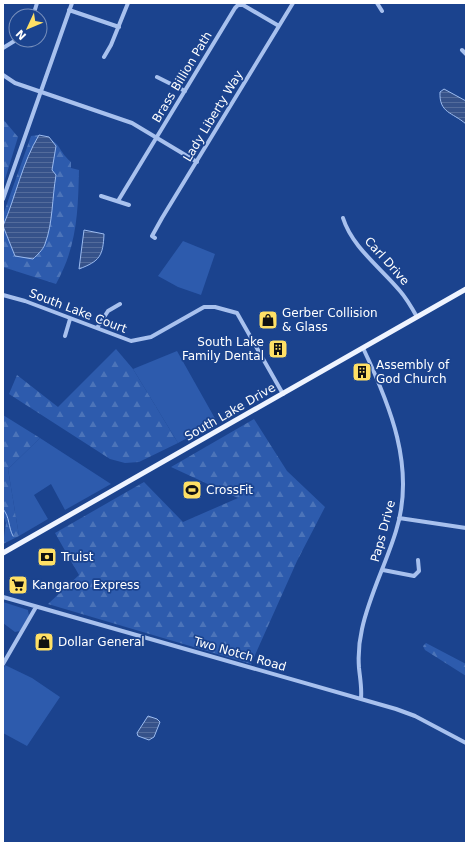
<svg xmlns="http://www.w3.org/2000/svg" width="469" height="846" viewBox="0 0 469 846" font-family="'DejaVu Sans',sans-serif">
<defs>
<pattern id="forest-firs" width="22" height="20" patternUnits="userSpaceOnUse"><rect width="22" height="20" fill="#2d5bad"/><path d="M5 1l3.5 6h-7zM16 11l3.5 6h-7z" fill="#4c74b9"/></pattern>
<pattern id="water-rules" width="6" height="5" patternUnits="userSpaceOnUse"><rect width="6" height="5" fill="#36528a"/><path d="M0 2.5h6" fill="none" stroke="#546c9c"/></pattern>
</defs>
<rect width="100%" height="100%" fill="#1b438e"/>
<path fill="#2d5bad" d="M183 241 215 254 201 295 178 287 158 276Z
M177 351 217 422 178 443 133 369Z
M40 438 111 484 65 510 51 484 34 495 48 519 19 536 8 469Z
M3 602 28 610 29 616 20 631 15 632 3 623Z
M5 665 32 678 60 697 27 746 3 733V669Z"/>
<path fill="url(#forest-firs)" d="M3 119 18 137 3 186Z
M38 135C64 142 55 148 71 162V168L79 170C78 213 77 246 56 284L3 267V215L31 136Z
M116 349 133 369 178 443 139 462 125 463 110 459 9 394 17 375 58 407Z
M3 415 40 438 8 469 19 536 3 544 6 523 3 515Z
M254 419 287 471 325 507 297 561 251 664 48 604 79 575 55 533 144 482 183 522 238 498 171 467Z
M426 643 466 664V676L425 650 423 646Z"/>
<path fill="url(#water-rules)" stroke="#9bbbf0" d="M444 89 466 101V124C452 112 439 113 440 92Z
M39 135 49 137 56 146 52 170 56 175C52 198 53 223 45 244 43 250 37 255 33 259L15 256 3 226C16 196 22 163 39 135Z
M84 230 104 234C103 256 100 261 79 269Z
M148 716 157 719 160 722 154 737 149 740 138 736 137 733Z"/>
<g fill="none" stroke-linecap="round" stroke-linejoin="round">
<path stroke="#9bbbf0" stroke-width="1" d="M3 509C10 517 8 527 13 536"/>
<path stroke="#a8c1ee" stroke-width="4" d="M377 3 382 11
M69 10 119 27
M33 16 37 3
M3 48 16 40
M462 50 466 54
M104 57 111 45 128 3
M3 75 15 83 132 123 197 162
M157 77 185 91
M101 196 129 205
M3 199 72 3
M118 201 235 8 238 5H243L279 26
M343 218C352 247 381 268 400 291 407 299 412 308 417 317
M155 238 152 236 162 218 293 3
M3 295 25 301 131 341 151 337 204 307H215L237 313 283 394
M97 328 108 311 120 304
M65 336 70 319
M399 518 466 528
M383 570 414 576 419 571 418 560
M3 597 396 709 415 716 466 743
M3 664 36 607
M361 698C362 688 360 678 359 668 358 655 359 642 362 629 369 596 386 564 396 531 416 468 390 405 363 348"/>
<path stroke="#eff4ff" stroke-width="5" d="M3 553 466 289"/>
</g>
<defs>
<g id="shop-square" transform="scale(1)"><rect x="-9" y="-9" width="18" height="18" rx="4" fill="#ffe065" stroke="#1b438e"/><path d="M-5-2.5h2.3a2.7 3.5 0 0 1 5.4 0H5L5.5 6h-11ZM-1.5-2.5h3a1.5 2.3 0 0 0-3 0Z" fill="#111"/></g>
<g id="building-square" transform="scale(1)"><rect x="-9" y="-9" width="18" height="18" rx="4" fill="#ffe065" stroke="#1b438e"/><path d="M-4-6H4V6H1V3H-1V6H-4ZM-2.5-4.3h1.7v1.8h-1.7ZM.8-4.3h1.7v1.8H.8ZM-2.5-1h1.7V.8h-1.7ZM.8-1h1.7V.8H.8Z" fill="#111"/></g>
<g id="stadium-square" transform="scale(1)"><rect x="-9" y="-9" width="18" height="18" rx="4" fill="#ffe065" stroke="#1b438e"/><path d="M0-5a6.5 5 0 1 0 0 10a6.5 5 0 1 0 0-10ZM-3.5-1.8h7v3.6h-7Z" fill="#111"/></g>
<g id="bank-square" transform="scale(1)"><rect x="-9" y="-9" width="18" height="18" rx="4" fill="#ffe065" stroke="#1b438e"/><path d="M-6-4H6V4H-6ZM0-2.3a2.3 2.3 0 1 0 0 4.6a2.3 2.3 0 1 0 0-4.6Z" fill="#111"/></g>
<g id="supermarket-square" transform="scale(1)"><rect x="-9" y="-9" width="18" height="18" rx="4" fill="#ffe065" stroke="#1b438e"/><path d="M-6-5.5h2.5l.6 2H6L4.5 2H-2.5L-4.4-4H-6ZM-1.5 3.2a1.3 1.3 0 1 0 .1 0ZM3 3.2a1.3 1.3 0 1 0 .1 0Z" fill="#111"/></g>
</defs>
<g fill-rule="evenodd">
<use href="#shop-square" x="268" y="320"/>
<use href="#building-square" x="278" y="349"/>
<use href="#building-square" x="362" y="372"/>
<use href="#stadium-square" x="192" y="490"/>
<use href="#bank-square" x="47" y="557"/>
<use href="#supermarket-square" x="18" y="585"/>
<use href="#shop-square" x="44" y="642"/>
</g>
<g text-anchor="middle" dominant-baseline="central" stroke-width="3.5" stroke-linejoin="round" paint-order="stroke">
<g font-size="12" fill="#fff" stroke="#1b438e">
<text transform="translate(182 77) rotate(-59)">Brass Billion Path</text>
<text transform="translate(213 116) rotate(-59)">Lady Liberty Way</text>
<text transform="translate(387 261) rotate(48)">Carl Drive</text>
<text transform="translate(78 311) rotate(21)">South Lake Court</text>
<text transform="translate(230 412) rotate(-30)">South Lake Drive</text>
<text transform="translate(383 531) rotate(-75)">Paps Drive</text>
<text transform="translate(240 654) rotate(16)">Two Notch Road</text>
</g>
<g font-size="12" fill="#fff" stroke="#1b438e" text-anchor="start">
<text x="282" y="313">Gerber Collision<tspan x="282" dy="14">&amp; Glass</tspan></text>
<text x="264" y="342" text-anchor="end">South Lake<tspan x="264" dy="14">Family Dental</tspan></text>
<text x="376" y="365">Assembly of<tspan x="376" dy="14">God Church</tspan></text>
<text x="206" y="490">CrossFit</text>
<text x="61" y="557">Truist</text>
<text x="32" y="585">Kangaroo Express</text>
<text x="58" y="642">Dollar General</text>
</g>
</g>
<rect width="469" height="846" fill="none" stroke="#ffffff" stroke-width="8"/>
<g transform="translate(28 28) rotate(226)"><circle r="19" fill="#1b438e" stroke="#768ebb"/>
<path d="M0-3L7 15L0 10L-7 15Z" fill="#ffe065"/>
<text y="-6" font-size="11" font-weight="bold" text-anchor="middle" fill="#ffffff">N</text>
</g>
</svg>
